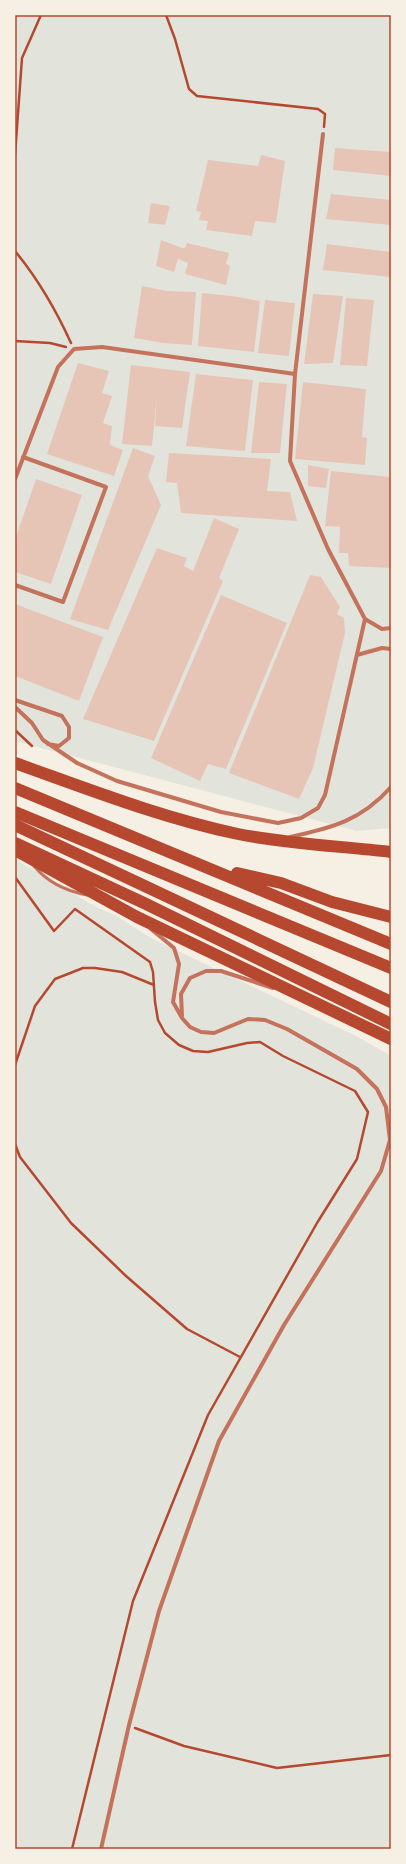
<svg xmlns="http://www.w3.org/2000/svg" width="406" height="1864" viewBox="0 0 406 1864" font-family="'Nunito Sans',sans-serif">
<rect width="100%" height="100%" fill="#f6efe4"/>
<path fill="#e2e4dc" d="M15 15H391V828L357 831 15 741Z
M15 859 96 907 115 915 151 938 356 1036 391 1056V1849H15Z"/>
<path fill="#e6c5b7" d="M335 148 391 152V176L333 170Z
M261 155 285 161 276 223 255 221 252 236 206 230 208 221 199 220 201 212 196 211 208 160 258 166Z
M331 194 391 200V225L326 219Z
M151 203 170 206 165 225 148 223Z
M161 240 182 248H185L187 243 229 253 226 264 230 266 226 285 185 274 188 263 178 259 174 272 156 266Z
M327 244 391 252V277L323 270Z
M142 286 167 291 196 292 192 345 163 343 134 338Z
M202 293 232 296 260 301 254 352 198 346Z
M313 294 343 296 333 363 304 364Z
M346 298 374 300 367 366 340 365Z
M265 300 295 303 289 356 258 353Z
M78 363 109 371 102 393 112 396 103 423 112 426 110 445 123 450 114 476 47 454Z
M131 365 190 372 182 428 155 426 157 395 152 446 122 444Z
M196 374 253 380 245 451 186 446Z
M259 382 287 384 280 453H251Z
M303 382 366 389 362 437 367 438 365 465 295 459Z
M133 448 155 456 148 476 161 505 108 630 70 619Z
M169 453 271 459 267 491 290 492 297 521 181 513 177 483 166 482Z
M308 465 329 469 326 488 308 486Z
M331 471 391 477V568L349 566 348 553H339L340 527 325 526Z
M36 479 82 495 51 584 15 572V540Z
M214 518 239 529 219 578 223 581 154 741 83 719 157 548 187 558 184 566 193 571Z
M310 575 321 577 340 607 337 614 344 618 345 633 313 768 299 799 229 773Z
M221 595 287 623 226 769 208 764 200 781 151 758Z
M15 604 103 637 79 701 15 676Z"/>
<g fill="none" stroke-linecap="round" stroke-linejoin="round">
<path stroke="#b5482f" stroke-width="2.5" d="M166 15 175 39 189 89 197 96 318 109 325 114 324 127
M15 155 22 58 41 15
M15 251C38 279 56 310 71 343
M15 341 50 343 66 347
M15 730 32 746
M15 877 54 931 75 909 150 962 153 972 155 1002 158 1020 165 1033 179 1045 193 1051 208 1052 247 1043 260 1042 283 1056 355 1091 368 1112 357 1159 317 1223 208 1415 133 1601 72 1849
M15 1065 35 1006 55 979 83 968H95L122 972 154 985
M15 1144 20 1157 71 1223 126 1276 187 1329 240 1357
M135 1728 184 1746 277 1768 391 1755"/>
<path stroke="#c5725c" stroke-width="3" d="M34 866C48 883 66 891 87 895"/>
<path stroke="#c5725c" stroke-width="4" d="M323 134 295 374 290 461 328 549 365 619 382 629 391 628
M15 479 58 367 74 349 102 347 295 374
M15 585 63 602 106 487 23 457
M357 655 382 648 391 649
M15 700 62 716 69 727V738L59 746 48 744
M15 707 32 723 43 740 77 763 117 781 221 812 278 823 301 818 318 808 325 795 365 619
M290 837C331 828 361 821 391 787
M182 1016 181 994 190 978 206 971H221L273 988
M101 1849 129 1725 159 1611 219 1441 284 1325 381 1171 390 1140 386 1107 377 1089 357 1069 287 1029 265 1020 248 1019 214 1033 201 1032 190 1027 182 1018 173 1002 179 964 174 948 151 929"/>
<path stroke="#b5482f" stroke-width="12" d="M15 763C88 789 162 818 238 834 288 844 340 846 391 852
M15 788 391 944
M15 812 391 968
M15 825 391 1002
M15 843 144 903 391 1024
M15 850 137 917 391 1039
M237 873 281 883 332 902 391 917"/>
</g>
<rect width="406" height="1864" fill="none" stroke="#f6efe4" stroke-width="32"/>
<rect x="16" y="16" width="374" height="1832" fill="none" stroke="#b5482f" stroke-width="1.5"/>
</svg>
